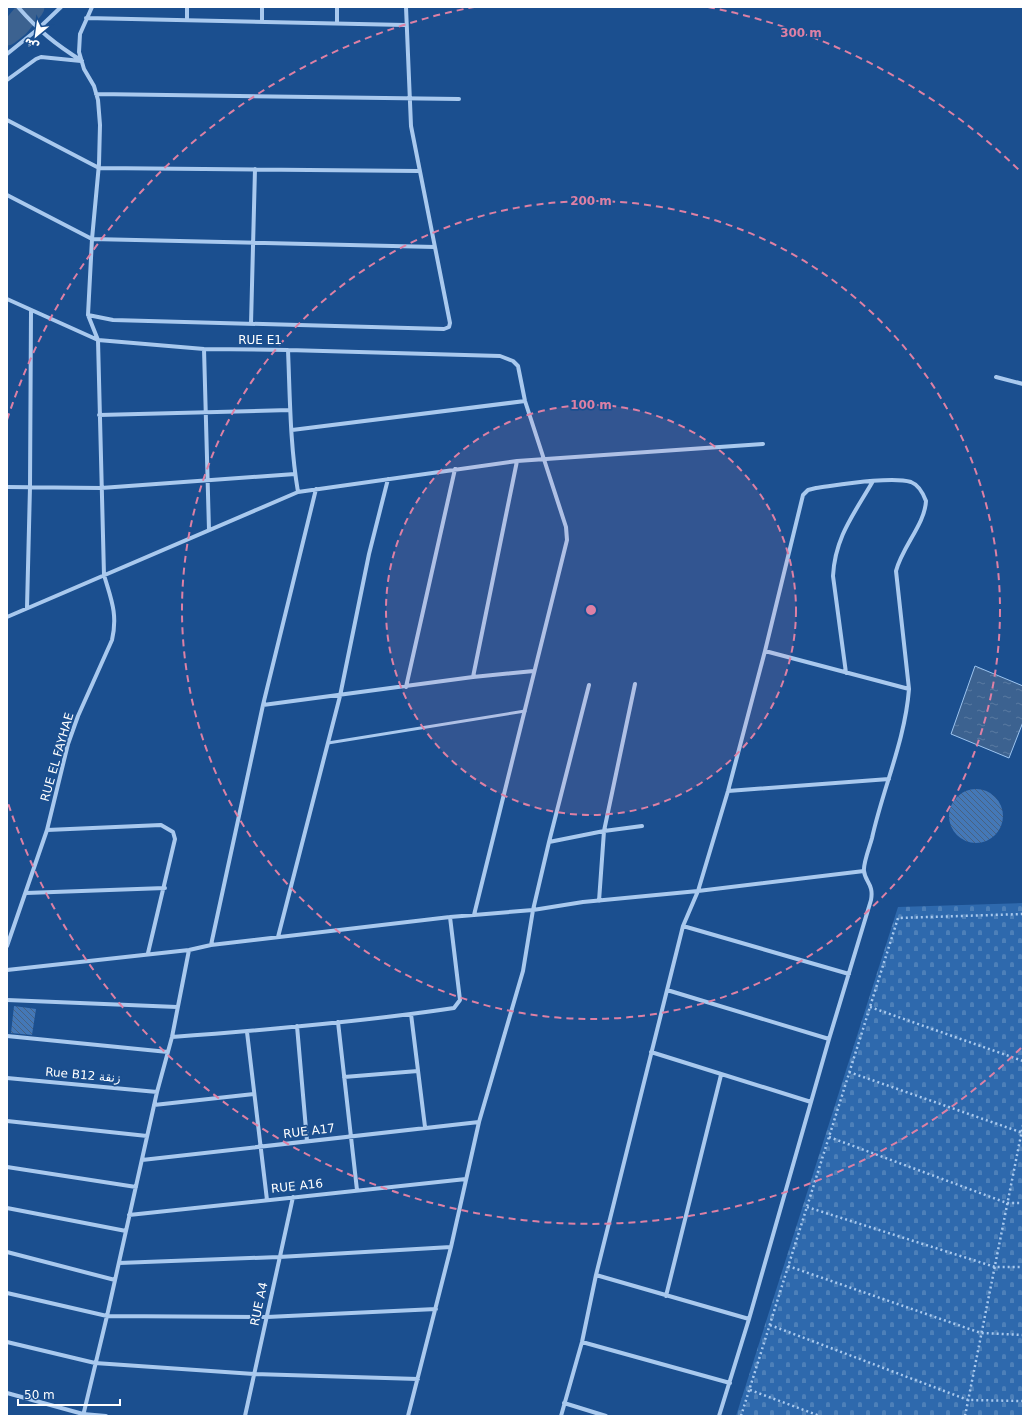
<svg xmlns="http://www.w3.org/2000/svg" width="1030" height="1423" viewBox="0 0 1030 1423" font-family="'DejaVu Sans',Cairo,sans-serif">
<defs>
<pattern id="cemetery-stones" width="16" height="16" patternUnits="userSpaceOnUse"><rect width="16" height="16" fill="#2e69ad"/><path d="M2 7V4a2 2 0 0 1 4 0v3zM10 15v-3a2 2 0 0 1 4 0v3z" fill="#4d80b9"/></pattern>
<pattern id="water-ripples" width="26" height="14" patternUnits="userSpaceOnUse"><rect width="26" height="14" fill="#3c6290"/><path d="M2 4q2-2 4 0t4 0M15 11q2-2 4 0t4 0" fill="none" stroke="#597aa1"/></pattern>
<pattern id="building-back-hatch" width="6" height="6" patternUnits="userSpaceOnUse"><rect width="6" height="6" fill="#4478b7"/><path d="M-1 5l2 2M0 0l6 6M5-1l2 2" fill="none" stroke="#486282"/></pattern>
</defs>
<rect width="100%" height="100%" fill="#1b4f8f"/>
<path fill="url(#cemetery-stones)" d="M1023 903V1416H736L898 907Z"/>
<path fill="url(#water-ripples)" stroke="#9cc4f0" d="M975 666 1023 686V722L1009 758 951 734Z"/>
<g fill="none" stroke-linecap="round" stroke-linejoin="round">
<path stroke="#3c6290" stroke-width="25" d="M7 33 17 25 32 7"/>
</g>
<path fill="url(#building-back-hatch)" d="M949 816a27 27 0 1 1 54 0a27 27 0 1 1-54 0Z
M14 1006 36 1009 32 1035 11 1033Z"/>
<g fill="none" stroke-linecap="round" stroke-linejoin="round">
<path stroke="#a9c9ee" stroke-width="2.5" stroke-dasharray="2 3" stroke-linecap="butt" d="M870 1007 1023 1061
M849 1072 1023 1133
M829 1137 1007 1203H1023
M807 1207 995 1267H1023
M788 1266 981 1333 1023 1335
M770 1325 968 1400 1023 1401
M750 1390 820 1416
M741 1416 898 918 1023 914
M965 1416 1023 1125"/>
<path stroke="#a9c9ee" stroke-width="3" d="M328 743 525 711"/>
<path stroke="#a9c9ee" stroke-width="4" d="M18 7C39 31 55 44 82 61
M86 18 405 25
M187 20V7
M262 22V7
M337 24V7
M7 54 38 29 61 7
M7 80 36 59 41 57 81 61
M96 94 459 99
M7 120 99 168 419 171
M7 195 92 239 435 247
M7 299 98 340 204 349 288 350 500 356 513 361 518 366 525 401 566 527 567 540 474 915
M88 315 113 320 444 329 449 327 450 323 411 126 406 7
M251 324 255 169
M204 349 209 530
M288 350C290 397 290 445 298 492
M996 377 1023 384
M99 415 290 410
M292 430 525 401
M7 487 101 488 295 474
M27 608 30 487 31 311
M7 617 298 492 517 461 763 444
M765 651 909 689
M846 673 833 576C835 537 854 514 873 481
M473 677 517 461
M406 687 455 469
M263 705 473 677 534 671
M728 791 889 779
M47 830 161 825 173 832 175 839 148 953
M549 842 604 831 642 826
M26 893 165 888
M599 901 604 831 635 684
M683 926 849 974
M278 937 340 696 369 554 388 479
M211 945 263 705 316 489
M7 946 47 830 68 744 78 716 112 640C118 614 111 599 104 575L98 340 88 315 92 239 99 164 100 125 98 100 94 86 84 69 79 52 80 34 92 7
M7 970 189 950 211 945 450 917 533 910 583 902 698 891 864 871
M667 990 829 1039
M7 1000 177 1007
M411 1014 425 1127
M338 1022 357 1190
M297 1026 307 1141
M247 1032 267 1200
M7 1036 168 1052
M172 1037C266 1030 361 1022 454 1008L460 1000 450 917
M651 1052 811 1102
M344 1077 418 1071
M7 1078 157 1092
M154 1105 254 1094
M7 1121 147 1136
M142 1160 479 1122
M7 1167 136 1187
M7 1208 126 1231
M129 1215 466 1179
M7 1252 115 1280
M119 1263 279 1257 451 1247
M596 1275 749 1319
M7 1293 107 1316 267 1317 436 1309
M666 1296 721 1075
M7 1342 95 1363 254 1374 418 1379
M582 1342 730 1383
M7 1393 83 1414 106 1416
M564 1403 606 1416
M83 1416 107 1316 157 1092 172 1037 189 950
M245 1416 293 1197
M408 1416 451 1247 479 1122 523 971 533 910 549 842 589 685
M561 1416 582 1342 596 1275 683 926 698 891 728 791 765 651 803 495 808 490 816 488C839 485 891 476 911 482 919 485 923 493 926 501 925 524 902 547 896 571L909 689C905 741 883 788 872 838 870 846 863 863 864 871 865 882 874 884 871 900L829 1039 749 1319 719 1416"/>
</g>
<circle cx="591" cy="610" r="205" fill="#dd80a5" fill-opacity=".12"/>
<g fill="none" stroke="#dd80a5" stroke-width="2" stroke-dasharray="7 5">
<circle cx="591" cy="610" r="205"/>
<circle cx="591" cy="610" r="409"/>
<path d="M1021 1048A614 614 0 0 1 7 800M7 420A614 614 0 0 1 474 7M708 7A614 614 0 0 1 1021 172"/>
</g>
<g text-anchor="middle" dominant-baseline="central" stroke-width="3.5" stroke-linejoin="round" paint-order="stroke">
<g font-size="12" fill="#fff" stroke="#1b4f8f">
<text x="260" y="340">RUE E1</text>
<text transform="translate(57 757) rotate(-74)">RUE EL FAYHAE</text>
<text transform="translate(83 1075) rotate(5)">Rue B12 زنقة</text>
<text transform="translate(309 1131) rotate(-7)">RUE A17</text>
<text transform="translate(297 1186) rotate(-6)">RUE A16</text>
<text transform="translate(259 1304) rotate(-78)">RUE A4</text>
</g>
</g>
<circle cx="591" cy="610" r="6" fill="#dd80a5" stroke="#1b4f8f" stroke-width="2"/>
<g font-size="12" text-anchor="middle" font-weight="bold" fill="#dd80a5" stroke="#1b4f8f" stroke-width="3.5" stroke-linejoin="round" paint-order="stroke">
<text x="801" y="37">300 m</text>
<text x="591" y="205">200 m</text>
<text x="591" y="409">100 m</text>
</g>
<rect width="1030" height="1423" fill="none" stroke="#ffffff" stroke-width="16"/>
<g transform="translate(36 36) rotate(209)" stroke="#1b4f8f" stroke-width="3" paint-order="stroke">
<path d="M0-3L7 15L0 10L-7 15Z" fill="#ffffff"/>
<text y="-6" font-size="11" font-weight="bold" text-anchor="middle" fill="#ffffff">ش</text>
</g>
<path d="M18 1399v6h102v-6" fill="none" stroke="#ffffff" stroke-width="2"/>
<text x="24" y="1399" font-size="12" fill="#ffffff" stroke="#1b4f8f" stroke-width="3" paint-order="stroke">50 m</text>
</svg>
